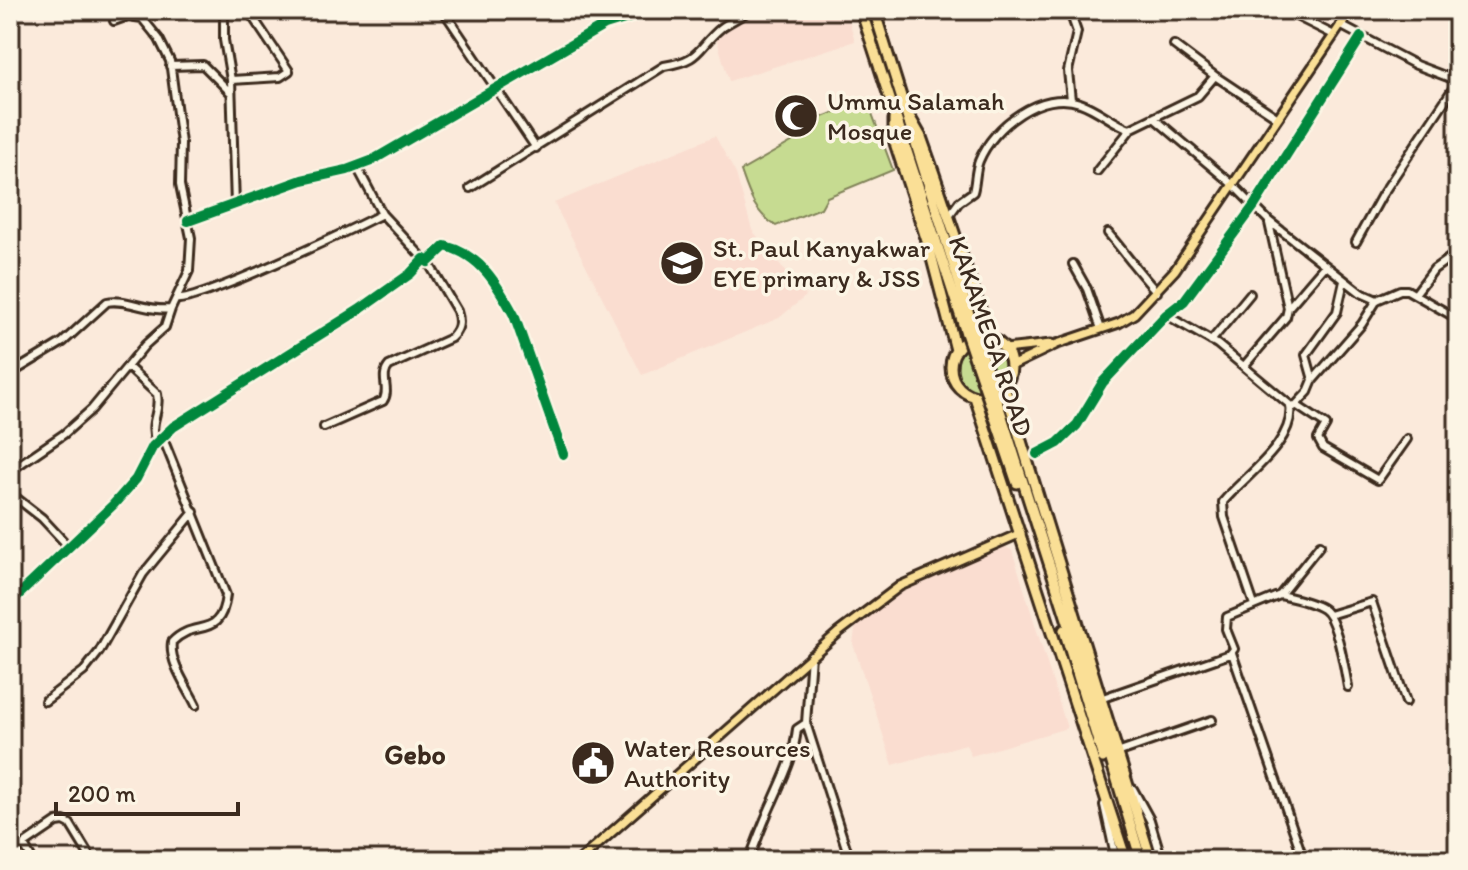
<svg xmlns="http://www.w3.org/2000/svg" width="1468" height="870" viewBox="0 0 1468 870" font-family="Itim,sans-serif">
<rect width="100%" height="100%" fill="#fbeadb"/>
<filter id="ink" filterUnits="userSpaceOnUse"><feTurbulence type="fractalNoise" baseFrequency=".0125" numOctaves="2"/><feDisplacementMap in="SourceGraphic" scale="16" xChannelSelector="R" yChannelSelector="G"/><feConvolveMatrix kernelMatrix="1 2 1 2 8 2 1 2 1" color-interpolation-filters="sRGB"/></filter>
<g filter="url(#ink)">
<path fill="#faddd0" d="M759 10H846L855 41 729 81 716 37Z
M715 136 736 174 752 230 806 296 779 318 642 375 554 203Z
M1001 545 1012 550 1067 728 971 756 966 744 893 765 853 644 856 623 904 589Z"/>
<path fill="#c6db91" stroke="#808258" stroke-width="2" d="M867 100 893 170 827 197 821 208 776 226C754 212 749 194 741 171L809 132 822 117Z
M956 367a25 25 0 1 1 50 0a25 25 0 1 1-50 0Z"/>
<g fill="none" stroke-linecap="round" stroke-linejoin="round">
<g stroke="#3b2a1e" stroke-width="12">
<path id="minor" d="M224 10V40L231 80 235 205
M443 10 536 148
M1284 10 1334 35
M1071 15 1077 32 1068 71 1071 100
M1340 25 1416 65 1458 81 1382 195 1356 242
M1174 45 1215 76
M170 66 203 65 231 93
M231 80 280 77 289 71 248 10
M1154 118 1232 184 1269 221 1361 293 1377 300 1400 290H1407L1458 319
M357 167 382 214 424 259
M1097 171 1130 130
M470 188 664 66C702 60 696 49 721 28 730 21 741 17 749 10
M948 217 959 202 973 192C976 182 975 171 979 161 993 126 1042 89 1080 103 1098 109 1114 124 1130 129L1198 96 1215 76 1278 118
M188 221 302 180 347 170 371 161 605 25 654 10
M1108 233C1125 253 1139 273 1157 292
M1073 264 1087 289 1101 329
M1415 294 1434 269 1458 252
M176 299C197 303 354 228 382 214
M1288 308 1325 265
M1166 315 1217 344 1290 405C1296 443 1243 477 1223 502L1224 517 1254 605
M1211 341 1250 294
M1244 366 1286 317 1288 308 1269 223
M128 367 157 394C161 415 148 419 156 443
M10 374 63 342 107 302C126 298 147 312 171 309
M1313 380 1362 324 1377 300
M1296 405 1326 425 1318 439 1323 448 1378 480 1407 439
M1294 407 1308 392 1313 380 1306 355 1337 312 1344 281
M324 427 383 401C391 390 379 377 389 366L451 338C459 330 461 323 457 311L428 262
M162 436 226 595C221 641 194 618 172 642 169 663 187 686 196 705
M1037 454 1058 443 1077 425 1103 382 1166 315 1184 301 1254 206 1361 37
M10 471 64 434 92 409 145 345 165 327 171 309 189 271 191 238 180 185 181 143 170 61 159 39 142 18 128 16 114 21
M10 493 42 518 68 546
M1280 595 1320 545
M10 603 113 505 136 479 153 446 173 427 359 310 410 274 424 259 428 262 445 246C481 255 497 284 514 315L563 454
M1329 615 1372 602 1406 702
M1232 653 1302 855
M811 655 806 723 850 860
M1100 699 1230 654 1234 649 1226 629 1227 617 1280 595C1293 598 1312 602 1323 609 1337 618 1345 670 1348 687
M45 701 84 671 99 652 143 574 194 512
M1117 753 1212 720
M10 761 13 759
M1133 789 1150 820 1162 860
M1104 805 1116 860
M24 845 32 860
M10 854 57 822 64 821 70 824 92 860
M749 860C757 840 764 820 773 801 784 776 794 757 797 729L806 723"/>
</g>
<g stroke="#3b2a1e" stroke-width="13">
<path id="major" d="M1005 349 1051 344
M1011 366 1057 344 1119 323 1134 314 1175 270 1351 10
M580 860 839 632 900 586 1021 533"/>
</g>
<g stroke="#3b2a1e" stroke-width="15">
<path id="highway" d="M861 10 966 333
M874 10 974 330
M909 116 921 137 933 171 990 338
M894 119V140L929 247 956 350
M951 367a30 30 0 1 1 60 0a30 30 0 1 1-60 0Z
M1004 386 1151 860
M975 397 1126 860
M996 398 1093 700 1141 860
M989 400 1017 483
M1064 630 1103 758"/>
</g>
<use href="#minor" stroke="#fcf5e5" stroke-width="6"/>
<use href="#major" stroke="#fadf96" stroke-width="7"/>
<use href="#highway" stroke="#fadf96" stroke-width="9"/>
<g stroke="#3b2a1e" stroke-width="15" stroke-linecap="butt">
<path id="highway-bridge" d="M974 330 996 398
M966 333 989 400"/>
</g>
<use href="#highway-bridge" stroke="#fadf96" stroke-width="9"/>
<g stroke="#fcf5e5" stroke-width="15">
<path id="cycleway" d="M188 221 302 180 347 170 371 161 605 25 654 10
M1037 454 1058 443 1077 425 1103 382 1166 315 1184 301 1254 206 1361 37
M10 603 113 505 136 479 153 446 173 427 359 310 410 274 424 259 428 262 445 246C481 255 497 284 514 315L563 454"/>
</g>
<use href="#cycleway" stroke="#00873e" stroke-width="10"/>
</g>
</g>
<defs>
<g id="mosque-disc" transform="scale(2.3)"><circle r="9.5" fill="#3b2a1e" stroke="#fcf5e5"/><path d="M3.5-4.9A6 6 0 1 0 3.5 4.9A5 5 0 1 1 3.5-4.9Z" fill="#fff"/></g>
<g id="school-disc" transform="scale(2.3)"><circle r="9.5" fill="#3b2a1e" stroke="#fcf5e5"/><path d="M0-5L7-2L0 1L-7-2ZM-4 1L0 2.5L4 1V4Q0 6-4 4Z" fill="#fff"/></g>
<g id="civic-disc" transform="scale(2.3)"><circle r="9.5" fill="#3b2a1e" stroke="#fcf5e5"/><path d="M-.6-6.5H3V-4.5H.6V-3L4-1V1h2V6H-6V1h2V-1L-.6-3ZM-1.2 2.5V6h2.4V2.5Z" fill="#fff"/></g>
</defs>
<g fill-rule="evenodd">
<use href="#mosque-disc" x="796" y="116"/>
<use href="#school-disc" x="682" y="263"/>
<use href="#civic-disc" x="593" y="763"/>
</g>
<g text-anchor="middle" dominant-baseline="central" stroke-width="7" stroke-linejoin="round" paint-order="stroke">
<g font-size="26" fill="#3b2a1e" stroke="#fcf5e5" text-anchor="start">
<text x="827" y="101">Ummu Salamah<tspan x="827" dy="30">Mosque</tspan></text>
<text x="713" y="248">St. Paul Kanyakwar<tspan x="713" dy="30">EYE primary &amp; JSS</tspan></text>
<text x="624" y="748">Water Resources<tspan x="624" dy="30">Authority</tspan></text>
</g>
<g font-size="26" fill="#3b2a1e" stroke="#fcf5e5">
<text transform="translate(991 336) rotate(71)">KAKAMEGA ROAD</text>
</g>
<g font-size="28" font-weight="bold" fill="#3b2a1e" stroke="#fcf5e5">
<text x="415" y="754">Gebo</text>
</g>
</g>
<rect width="1468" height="870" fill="none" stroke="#fcf5e5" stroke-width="40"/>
<rect x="20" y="20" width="1428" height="830" fill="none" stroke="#3b2a1e" stroke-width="3" filter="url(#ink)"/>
<path d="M56 802v12h182v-12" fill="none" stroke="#3b2a1e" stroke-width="4"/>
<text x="68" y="802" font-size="24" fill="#3b2a1e" stroke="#fcf5e5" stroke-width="6" paint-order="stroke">200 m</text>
</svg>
